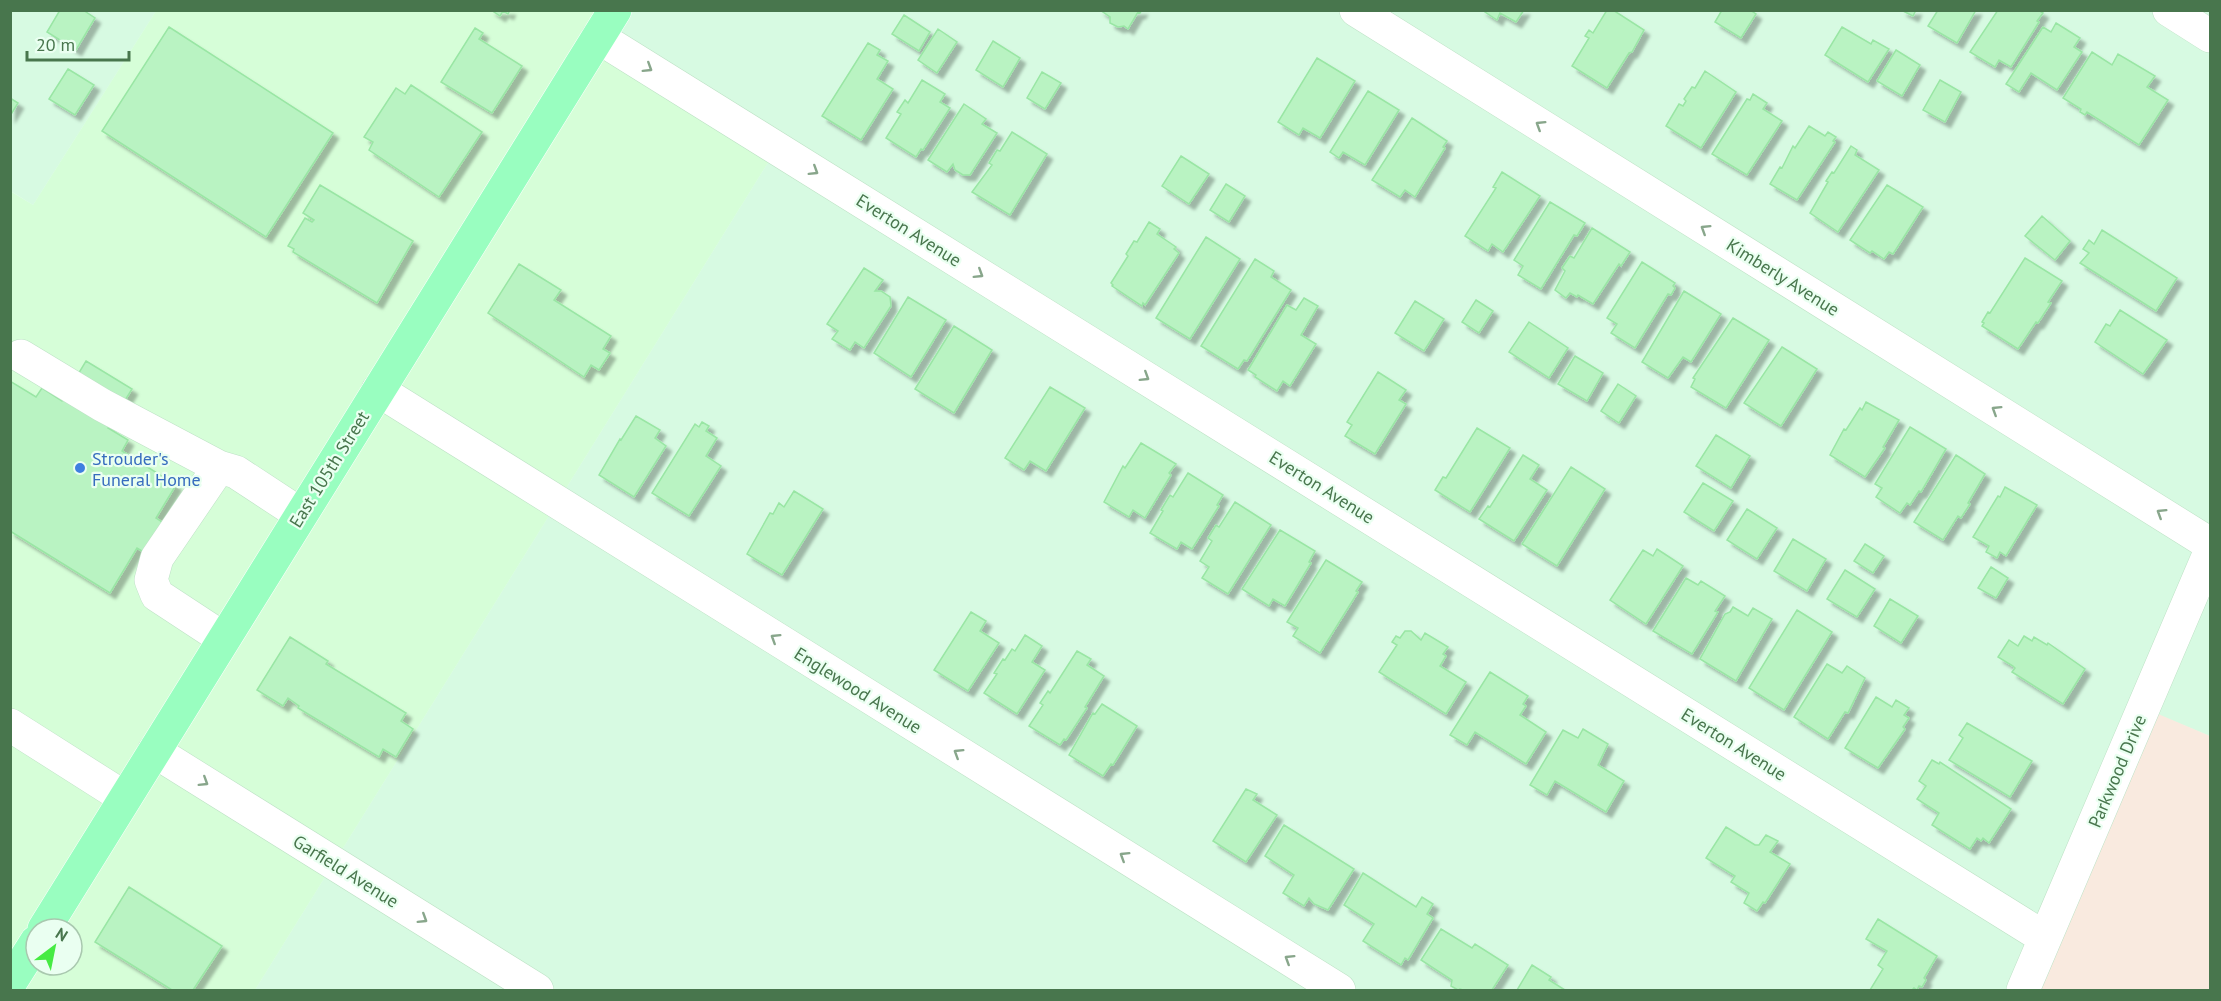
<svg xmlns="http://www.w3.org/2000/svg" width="2221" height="1001" viewBox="0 0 2221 1001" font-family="'PT Sans',sans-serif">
<defs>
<filter id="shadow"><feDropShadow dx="5.5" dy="5.5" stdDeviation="1.5" flood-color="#0004"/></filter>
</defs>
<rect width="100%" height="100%" fill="#e3fdec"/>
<path fill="#d7fae2" d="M10 11H156L33 205 11 191Z
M615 11H2210V736L2144 709 2023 990H255L777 148 598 37Z"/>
<path fill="#d6fed8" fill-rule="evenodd" d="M156 11H615L599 36 777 148 255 990H11L10 191 33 205ZM36 929H72V965H36Z"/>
<path fill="#f9eadf" d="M2144 708 2210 736V990H2023Z"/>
<path fill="#b9f3c2" stroke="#99e6a4" stroke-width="1.5" filter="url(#shadow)" d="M60 10H83L95 18 76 50 47 32Z
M491 10H510L508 14 503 11 500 16Z
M1100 10H1142L1140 13 1138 12 1128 29 1124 26 1118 27 1110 23V17Z
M1482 10H1524L1516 22 1500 13 1497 20Z
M1607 10H1613L1644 30 1632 52 1629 53 1607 88 1572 66 1589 38 1585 36 1589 30 1593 33Z
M1722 10H1750L1756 14 1741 38 1715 22Z
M1901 10H1916L1913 16Z
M1938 10H1976L1957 43 1928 26Z
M1998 10H2038L2043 13 2037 21 2039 22 2011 67 1999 60 1995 67 1970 52Z
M904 15 930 32 919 51 892 34Z
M2056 23 2080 38 2074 47 2082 52 2057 90 2031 73 2019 92 2006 84 2043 27 2051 32Z
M169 27 333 133 266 237 102 131Z
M1842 27 1871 44 1873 40 1889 49 1868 82 1825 55Z
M475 28 483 33 479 39 522 66 492 113 441 82Z
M938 29 957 42 937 73 918 60Z
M993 41 1020 58 1003 87 976 70Z
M868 43 880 50 877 55 888 61 877 79 893 89 861 140 822 116Z
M1896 50 1920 65 1902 96 1877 81Z
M2092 52 2112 65 2118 54 2155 76 2147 87 2168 100 2139 145 2087 112 2085 115 2080 112 2081 109 2063 98Z
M1317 58 1355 81 1320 138 1303 128 1299 135 1278 122Z
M68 69 94 85 75 115 49 99Z
M1705 71 1736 92 1701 148 1666 126 1679 104 1683 106 1686 101 1684 99 1692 87 1695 88Z
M1042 72 1061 83 1045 109 1027 98Z
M922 80 945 94 940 102 950 108 923 150 921 149 916 157 886 138 901 114 897 112 905 100 908 103Z
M1940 80 1961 92 1945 122 1923 110Z
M411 85 482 132 439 197 369 150 373 142 364 137 396 88 405 94Z
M1368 91 1399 110 1365 165 1343 152 1339 158 1330 152Z
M1753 94 1767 103 1763 109 1782 121 1747 175 1712 154 1747 99 1750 100Z
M10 98 18 103 10 116Z
M964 104 986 119 982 124 997 133 970 175H963L955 170 953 164 947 172 928 160Z
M1412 118 1447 141 1443 147 1445 148 1415 197 1405 190 1400 197 1372 180Z
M1809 126 1825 136 1828 132 1836 137 1833 141 1835 142 1797 200 1770 184 1780 167 1782 168 1793 146 1795 148Z
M1012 132 1047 154 1010 215 972 192 992 165 989 163 997 150 1000 151Z
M1851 146 1857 150 1855 155 1879 170 1838 232 1810 213 1828 182 1826 181 1832 172 1834 173Z
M1181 156 1209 174 1189 204 1162 186Z
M1502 172 1540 196 1503 252 1492 244 1488 251 1465 236 1496 188 1493 187Z
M1226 184 1245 196 1229 222 1210 210Z
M320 185 413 241 377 303 293 252 294 249 288 246 305 218 312 222 314 220 303 213Z
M1887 185 1923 207 1893 254 1889 252 1884 259 1872 251 1870 253 1850 240Z
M1550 202 1585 223 1577 236 1574 235 1541 289 1518 275 1523 266 1514 260Z
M2042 216 2070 241 2055 260 2025 236Z
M1149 222 1160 229 1157 234 1176 247 1174 249 1179 253 1145 305 1143 303 1142 306 1112 286 1113 285 1111 283 1128 256 1126 254 1134 241 1137 242Z
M1592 228 1630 252 1621 266 1619 264 1593 304 1578 295 1577 297 1570 293 1566 298 1555 290 1565 271 1562 268 1570 256 1574 258Z
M2102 230 2177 278 2156 311 2080 263 2089 253 2083 249 2089 240 2094 244Z
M1206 237 1240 259 1190 339 1156 318Z
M2025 258 2062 281 2048 302 2051 303 2038 323 2036 322 2018 349 1982 326 1984 323 1982 322 1988 312 1990 313Z
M1255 259 1274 271 1271 277 1291 290 1247 361 1244 360 1238 369 1201 346Z
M1642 262 1675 283 1673 286 1675 288 1671 295 1668 294 1635 348 1611 333 1617 324 1607 318Z
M519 264 561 290 554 300 611 336 603 349 610 353 599 370 591 365 584 377 488 313Z
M864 268 883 280 875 291H881L890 297 891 306 864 348 855 342 850 350 832 339 838 331 827 324Z
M1684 291 1721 314 1691 362 1683 357 1668 378 1642 362Z
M908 297 946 320 911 377 874 353Z
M1304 298 1318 306 1301 335 1316 344 1290 386 1283 381 1277 391 1255 377 1256 375 1248 370 1287 305 1296 310Z
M1476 300 1493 311 1479 333 1462 322Z
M1415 301 1444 319 1424 351 1395 333Z
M2120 310 2167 340 2143 374 2095 342 2106 324 2110 326Z
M1733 318 1769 340 1726 408 1691 387 1695 379 1693 378Z
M1529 322 1568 348 1549 378 1509 352Z
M954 326 992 350 954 413 915 389Z
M1782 347 1817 369 1781 426 1744 403Z
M1575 356 1603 373 1587 401 1558 384Z
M86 361 132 389 108 428 128 440 122 451 176 485 156 518 165 524 147 554 137 548 110 593 10 531V381L36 397 42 388 62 401Z
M1378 372 1406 390 1399 400 1406 404 1375 454 1345 436 1352 425 1347 422Z
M1618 384 1636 396 1619 423 1601 411Z
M1050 387 1085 408 1046 471 1030 461 1024 470 1005 458Z
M1866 402 1899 420 1883 447 1885 448 1865 477 1830 455 1844 429 1846 430 1860 408 1862 410Z
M636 416 660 430 655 438 666 446 634 497 599 475 620 439 621 440Z
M702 422 709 426 706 431 717 438 706 456 721 466 689 516 652 493 695 424 699 427Z
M1910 427 1946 449 1921 492 1919 491 1910 505 1907 503 1900 513 1876 497 1882 488 1875 484Z
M1477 428 1510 448 1470 512 1435 490 1443 477 1446 478Z
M1716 435 1750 456 1731 488 1696 466Z
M1141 443 1176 464 1169 473 1171 475 1145 518 1133 510 1129 517 1104 502 1123 466 1125 468Z
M1523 455 1539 465 1530 479 1547 490 1514 541 1479 519 1488 506 1490 507Z
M1956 455 1985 474 1968 503 1970 504 1961 518 1958 516 1943 540 1914 522Z
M1571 467 1605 489 1557 566 1522 544Z
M1188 473 1223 495 1217 505 1219 506 1192 549 1181 542 1177 549 1150 533 1163 511 1161 510 1170 495 1173 497Z
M1703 483 1733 501 1714 531 1684 512Z
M2005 487 2037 505 2006 556 2000 552 1997 558 1986 552 1989 546 1973 537 1998 496 2000 497Z
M794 491 823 509 782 575 747 554 770 513 773 514 779 503 784 507Z
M1235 502 1271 525 1228 594 1202 578 1209 567 1200 561 1212 541 1208 538 1216 525 1219 527Z
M1747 509 1777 528 1757 559 1727 540Z
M1280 530 1315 551 1309 562 1311 563 1285 606 1273 599 1269 606 1242 589Z
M1793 539 1826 559 1807 591 1774 571Z
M1865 544 1884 556 1873 573 1854 561Z
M1657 549 1683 566 1646 624 1610 600 1643 550 1653 556Z
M1326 560 1362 582 1356 591 1358 592 1320 653 1293 636 1298 628 1287 622Z
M1991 567 2008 578 1996 598 1978 588Z
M1845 570 1875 589 1857 617 1827 599Z
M1686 578 1698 585 1701 581 1725 596 1715 611 1718 612 1692 654 1653 631Z
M1890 599 1918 616 1901 643 1874 626Z
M1733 607 1748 616 1753 608 1772 619 1736 681 1700 659 1725 614 1730 612Z
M1797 610 1832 632 1784 710 1749 688Z
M971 612 986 621 980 631 999 643 968 691 934 670Z
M1405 631H1411L1421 640 1425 633 1448 647 1443 654 1446 656 1440 666 1466 682 1446 714 1379 672 1397 645 1392 642 1396 636 1400 638Z
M1025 635 1042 646 1032 662 1045 670 1017 714 984 693 997 674 994 673 1003 659 1005 660 1012 649 1015 651Z
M2024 636 2032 641 2034 637 2047 645 2048 643 2085 669 2063 704 2012 672 2015 668 2013 666 1998 657 2009 640 2018 646Z
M290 637 328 661 326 664 406 713 401 721 413 729 396 757 383 749 379 757 298 708 299 706 288 698 283 706 257 690Z
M1077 651 1091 659 1087 665 1104 676 1085 707 1087 708 1066 740 1064 739 1060 745 1029 726 1043 705 1040 703 1048 691 1050 693Z
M1827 664 1842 673 1847 666 1865 678 1848 713 1845 712 1828 739 1794 717Z
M1490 672 1528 696 1523 704 1526 706 1520 715 1546 732 1526 764 1475 732 1467 745 1450 735Z
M1876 697 1892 707 1896 700 1909 708 1904 715 1909 718 1903 727 1905 729 1878 768 1845 748Z
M1102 704 1137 726 1113 765 1111 764 1103 776 1069 755 1093 713 1095 714Z
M1967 723 2032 761 2010 797 1949 760 1963 738 1959 735Z
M1583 729 1608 744 1598 765 1624 781 1606 812 1555 781 1547 795 1530 785 1563 730 1578 738Z
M1932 760 1939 764 1940 762 2011 809 1989 843 1983 838 1981 841 1977 838 1970 849 1932 825 1939 813 1917 799 1926 786 1919 781Z
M1246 789 1257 794 1253 800 1277 815 1246 862 1213 841Z
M1284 825 1354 869 1328 910 1314 904 1309 898 1304 906 1283 893 1294 875 1265 856Z
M1726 827 1755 845H1759L1766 835 1778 841 1770 852 1790 864 1765 903 1763 902 1757 911 1744 903 1749 893 1731 882 1735 876 1706 858Z
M1363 873 1416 907 1422 897 1433 904 1427 914 1433 918 1408 960 1405 958 1401 965 1363 941 1374 924 1344 905Z
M129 887 222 946 193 990H172L95 942Z
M1878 919 1937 956 1924 978 1926 980 1922 987 1919 986 1917 990 1914 988 1912 990H1870L1883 969 1878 965 1887 951 1866 939Z
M1441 929 1472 948 1475 944 1508 965 1492 990H1463L1460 989 1458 990 1451 986 1452 980 1421 960Z
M1532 965 1551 977 1549 980 1565 990H1517Z"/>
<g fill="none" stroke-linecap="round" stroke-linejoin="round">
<g stroke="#bee2c6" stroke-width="34">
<path id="minor" d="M1356 10 2210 544
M2169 10 2210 36
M598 37 2045 938
M21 356 102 405 219 467
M378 390 1339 990
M224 639 157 595 151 580 157 558 219 467 236 472 300 514
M10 725 125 798
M154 751 537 990
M2023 990 2210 552"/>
</g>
<g stroke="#fff" stroke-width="34">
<path id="major" d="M44 929 615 10
M10 983 36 942"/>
</g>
<use href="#minor" stroke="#fff" stroke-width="33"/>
<use href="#major" stroke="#99fec0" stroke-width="33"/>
</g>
<defs><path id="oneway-chevron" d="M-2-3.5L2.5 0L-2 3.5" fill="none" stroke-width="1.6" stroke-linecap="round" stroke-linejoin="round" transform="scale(1.5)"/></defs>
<g stroke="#88a68b">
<use href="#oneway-chevron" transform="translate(648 68) rotate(32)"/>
<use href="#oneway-chevron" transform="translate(1540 125) rotate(-148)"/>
<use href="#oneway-chevron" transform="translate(814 171) rotate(32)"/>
<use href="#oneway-chevron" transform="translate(1705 229) rotate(-148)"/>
<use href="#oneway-chevron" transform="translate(979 274) rotate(32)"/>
<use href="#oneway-chevron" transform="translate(1145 377) rotate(32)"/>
<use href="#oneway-chevron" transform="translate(1996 410) rotate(-148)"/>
<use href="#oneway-chevron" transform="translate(2161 513) rotate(-148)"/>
<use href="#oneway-chevron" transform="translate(775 638) rotate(-148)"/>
<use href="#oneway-chevron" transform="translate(958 753) rotate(-148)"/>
<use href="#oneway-chevron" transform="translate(204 782) rotate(32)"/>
<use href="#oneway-chevron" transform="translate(1124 856) rotate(-148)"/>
<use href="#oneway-chevron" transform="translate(423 919) rotate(32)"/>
<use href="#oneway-chevron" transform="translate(1289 959) rotate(-148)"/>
</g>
<circle fill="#3f7fe0" stroke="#eafff1" stroke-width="2" cx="80" cy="468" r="6"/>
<g text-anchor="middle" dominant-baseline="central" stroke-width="4.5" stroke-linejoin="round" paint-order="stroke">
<g font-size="18" fill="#48764d" stroke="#eafff1">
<text transform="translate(909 230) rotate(32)">Everton Avenue</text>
<text transform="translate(1783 277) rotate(32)">Kimberly Avenue</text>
<text transform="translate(329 469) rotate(-58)">East 105th Street</text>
<text transform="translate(1322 487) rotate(32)">Everton Avenue</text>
<text transform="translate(858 690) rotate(32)">Englewood Avenue</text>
<text transform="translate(1734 744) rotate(32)">Everton Avenue</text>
<text transform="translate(2117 771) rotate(-67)">Parkwood Drive</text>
<text transform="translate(346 871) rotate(32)">Garfield Avenue</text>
</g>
<g font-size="18" fill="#366cbe" stroke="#eafff1" text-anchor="start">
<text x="92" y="458">Strouder's<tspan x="92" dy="21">Funeral Home</tspan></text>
</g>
</g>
<rect width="2221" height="1001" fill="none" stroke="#48764d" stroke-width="24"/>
<g transform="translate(54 947) rotate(32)"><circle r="28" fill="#eafff1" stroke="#a9c8af" stroke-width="1.5"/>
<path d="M0-4.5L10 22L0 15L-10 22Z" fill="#46eb43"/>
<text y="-9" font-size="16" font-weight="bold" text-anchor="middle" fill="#48764d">N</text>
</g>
<path d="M27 51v9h102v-9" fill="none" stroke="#48764d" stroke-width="3"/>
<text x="36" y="51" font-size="18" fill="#48764d" stroke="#eafff1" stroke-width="4.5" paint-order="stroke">20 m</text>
</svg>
